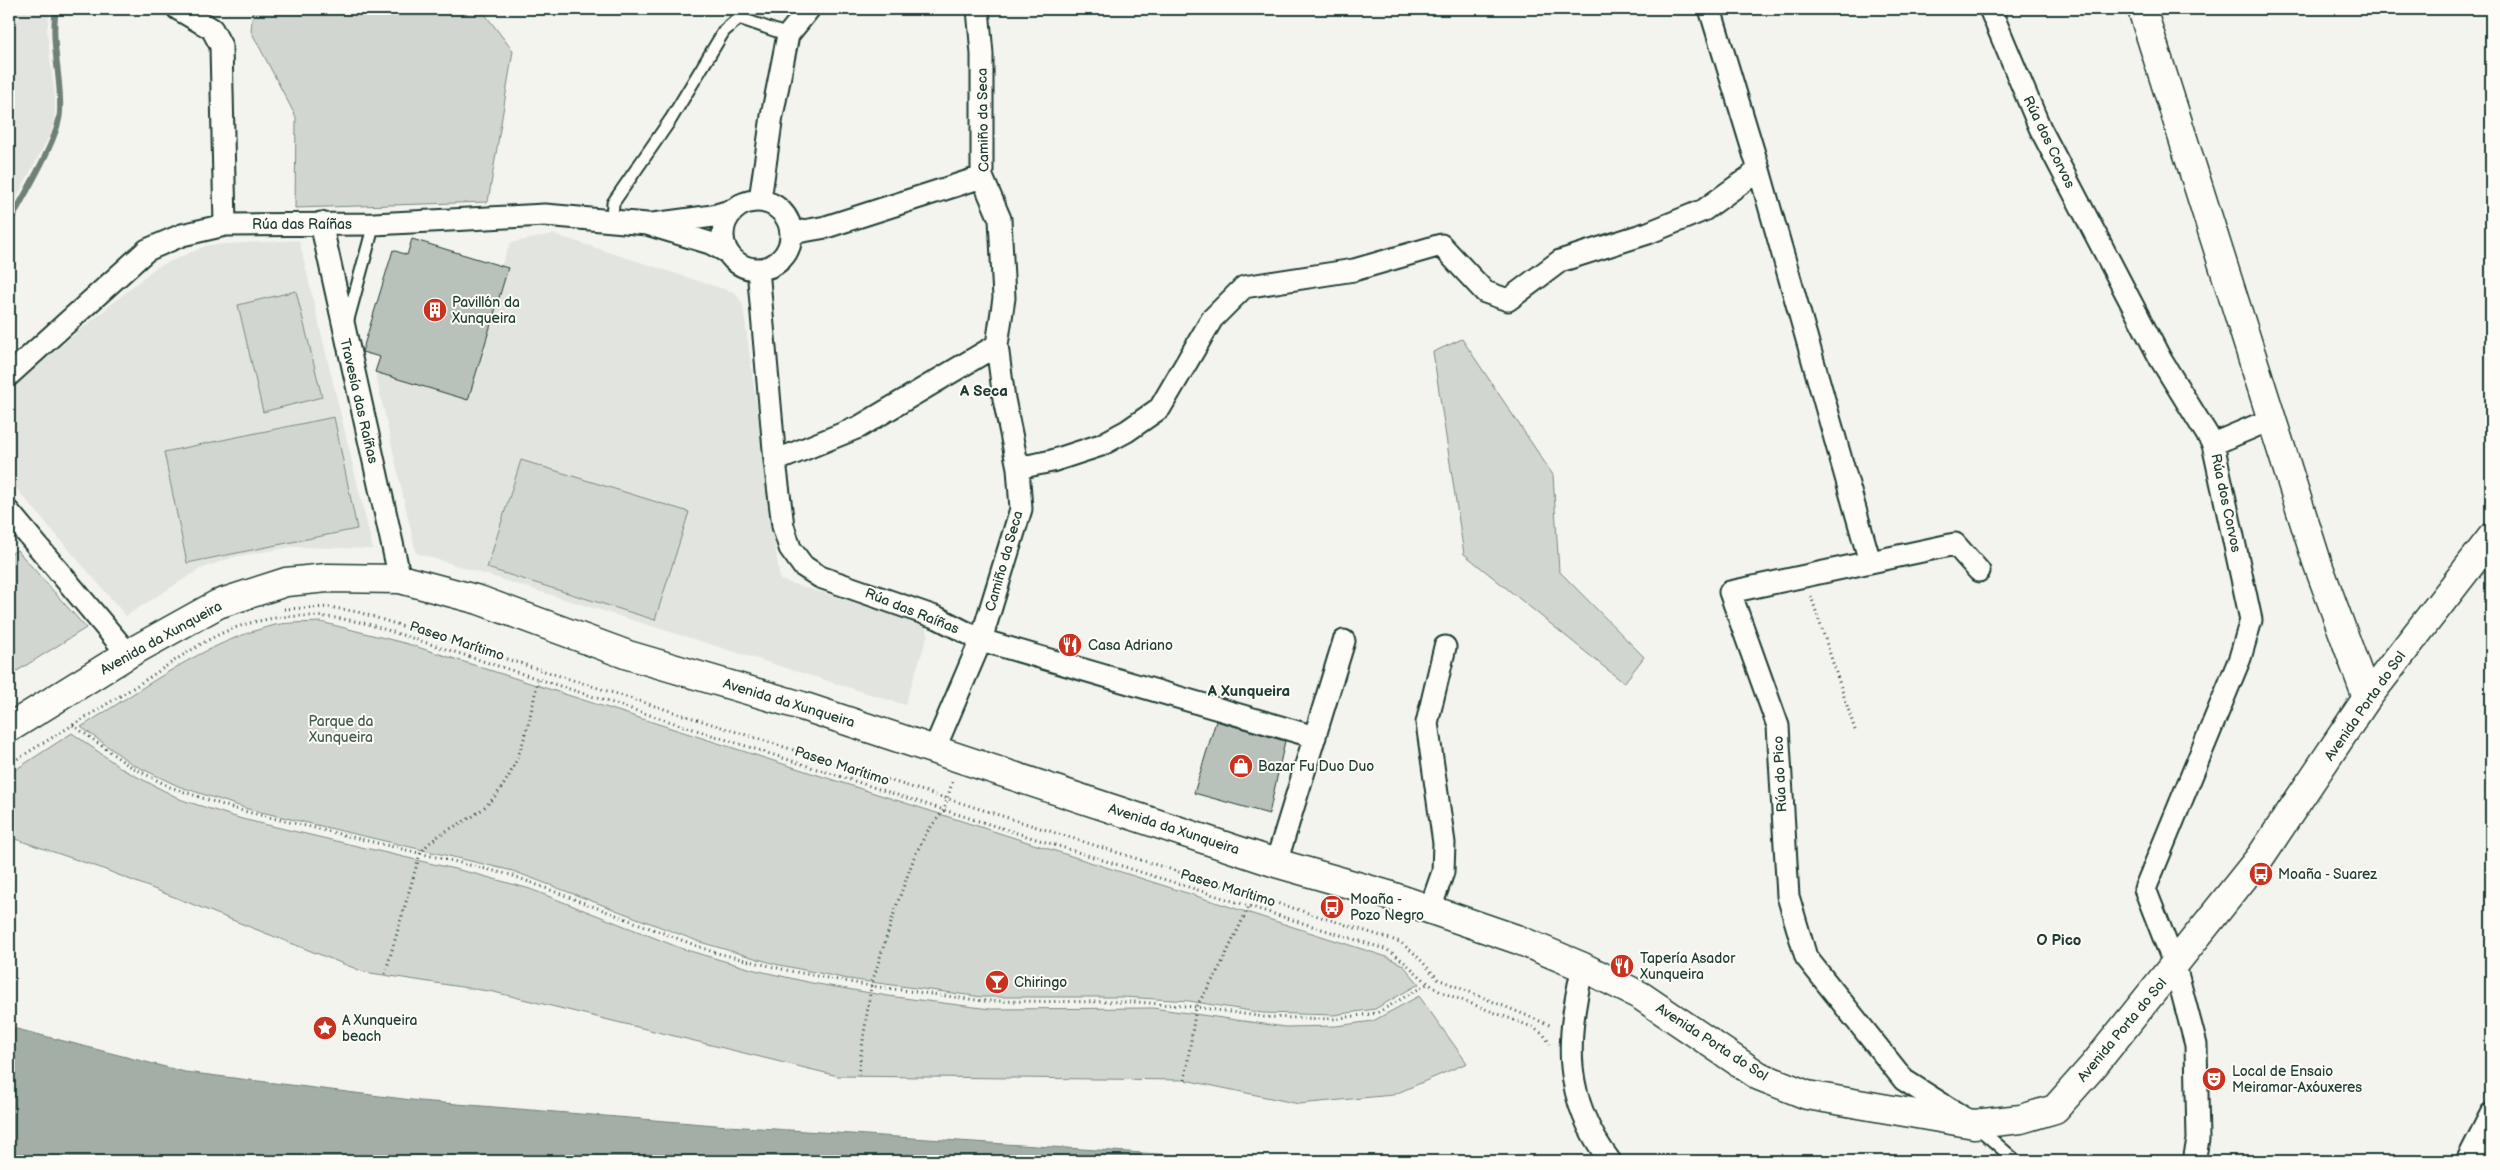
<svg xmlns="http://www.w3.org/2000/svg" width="2500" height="1170" viewBox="0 0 2500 1170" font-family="'Balsamiq Sans',sans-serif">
<rect width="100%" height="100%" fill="#f4f4ef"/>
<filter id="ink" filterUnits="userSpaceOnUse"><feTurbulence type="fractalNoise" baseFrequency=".02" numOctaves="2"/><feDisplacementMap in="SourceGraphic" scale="10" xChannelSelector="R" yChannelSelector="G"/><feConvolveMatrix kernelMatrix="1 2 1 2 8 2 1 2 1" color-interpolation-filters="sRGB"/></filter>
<g filter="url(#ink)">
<path fill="#e2e5df" d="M9 9H50L47 31 55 98V115L51 133 9 212Z
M553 234 736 293 743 305 780 580 924 623 928 634 905 705 416 553 375 372 380 357 362 352 393 251 407 255 412 239 501 266 510 243Z
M299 240 373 549 292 547 234 557 200 569 126 616 9 480V389L155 268 208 245Z"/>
<path fill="#d1d6d1" stroke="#788a82" d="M253 9H481L513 51 488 202 295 208 296 117 251 31Z
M296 291 322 397 263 412 238 305Z
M1462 339 1553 475 1559 571 1644 657 1624 683 1464 554 1433 352Z
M334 417 357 529 187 563 164 452Z
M521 460 689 512 655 620 487 568Z
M17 550 86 628 17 671 9 658V555Z
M321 622 408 644 1387 957 1403 965 1419 984 1375 1009 1334 1015 1263 1013 1189 1001 1123 997H982L848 979 775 964 700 942 513 871 248 809 178 786 132 764 81 727C143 689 204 642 275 625 290 622 306 623 321 622Z
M72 733 124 770 182 800 242 819 476 874 530 889 683 949 755 970 812 983 888 996 990 1009 1153 1008 1285 1027 1336 1026 1373 1021 1419 996 1467 1063 1393 1095 1299 1104 1185 1080 838 1076 494 992 364 972 98 867 9 837V774Z"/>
<path fill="#a3aea7" stroke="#6e8179" d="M9 1027 185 1072 420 1101 728 1126 1266 1161H9Z"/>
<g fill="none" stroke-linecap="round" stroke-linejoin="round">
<path stroke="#6e8179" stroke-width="6" d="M9 224C22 198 59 139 60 112 62 78 50 43 56 9"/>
</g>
<path fill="#b9c1bb" stroke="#1f3d34" d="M412 239 508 268 468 400 375 372 380 357 362 352 393 250 407 255Z
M1216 721 1285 741 1269 814 1194 793Z"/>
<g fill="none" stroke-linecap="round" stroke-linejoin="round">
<g stroke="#1f3d34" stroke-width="15">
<path id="lane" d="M734 9 739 18 788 35
M612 220 613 203 671 119 724 31 739 18
M347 323 374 224
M1976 1126 2016 1161"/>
</g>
<g stroke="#1f3d34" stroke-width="25">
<path id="street" d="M178 9 212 29 221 46 225 225
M1710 9 1759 170 1870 562
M1990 9 2040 128 2161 360 2213 444 2251 620 2240 658 2145 889 2175 966 2196 1045 2198 1140 2194 1161
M760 200 772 116 788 35 809 9
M723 235a34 34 0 1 1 68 0a34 34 0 1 1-68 0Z
M321 223 400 579
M653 224 713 216 733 210
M792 233 826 227 982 177
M758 269 775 461 783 526 790 548 803 566 820 577 938 618 981 640 1315 737
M9 375 147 250 182 235 225 225 374 224 545 215 647 224 710 243 727 252
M2213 444 2272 419
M775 461 859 427 997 345
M1018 468 1052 461 1101 445 1127 431 1160 408 1212 319 1244 287 1354 270 1441 245 1485 292 1508 300 1560 261 1648 233 1704 210 1759 170
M9 512 128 654
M934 750 981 640 1021 509 1018 468 1004 399 997 345 1004 298 1000 219 982 177V54L978 9
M1276 863 1344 641
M1430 909 1443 872 1444 843 1427 723 1445 647
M1583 967C1565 1040 1563 1099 1610 1161
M1967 1120 1904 1080 1806 957 1788 896 1778 726 1730 592 1955 544 1979 571
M2467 1161 2491 1114
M2488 1161 2491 1133"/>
</g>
<g stroke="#1f3d34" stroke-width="31">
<path id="secondary" d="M2142 9 2317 562 2367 698"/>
</g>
<g stroke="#1f3d34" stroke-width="31">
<path id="primary" d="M9 728 128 654 218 604 286 582 327 578 400 579 479 600 628 655 802 706 1276 863 1388 895 1519 940 1583 967 1641 996 1759 1076 1807 1095 1974 1124 2021 1119 2055 1109 2094 1065 2261 856 2367 698 2491 538"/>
</g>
<path stroke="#1f3d34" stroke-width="3" stroke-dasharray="1 4" stroke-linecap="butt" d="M1811 596 1856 733
M284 609 329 607 358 612 1400 942 1415 954 1438 979 1552 1026
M73 725 128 765 170 787 235 809 511 875 713 952 790 971 871 986 984 1001 1137 1002 1196 1007 1264 1017 1333 1019 1377 1013 1427 984
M9 764C51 738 93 713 136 686 163 669 191 648 220 634 268 612 318 612 368 624L944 810 1385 949C1407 960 1420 980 1441 992L1532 1027 1544 1035 1550 1044
M385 974 420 854C433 834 457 827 476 814 518 784 528 727 538 680
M858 1075 871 986 896 907 915 855 927 832 944 810 953 779
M1185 1080 1196 1007 1218 971 1249 906"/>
<use href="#lane" stroke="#fdfcf7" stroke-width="11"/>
<use href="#street" stroke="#fdfcf7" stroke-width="21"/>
<use href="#secondary" stroke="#fdfcf7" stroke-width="28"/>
<use href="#primary" stroke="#fdfcf7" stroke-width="28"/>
</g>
</g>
<defs>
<g id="building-disc" transform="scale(1.25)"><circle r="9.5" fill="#c8321e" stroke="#fdfcf7"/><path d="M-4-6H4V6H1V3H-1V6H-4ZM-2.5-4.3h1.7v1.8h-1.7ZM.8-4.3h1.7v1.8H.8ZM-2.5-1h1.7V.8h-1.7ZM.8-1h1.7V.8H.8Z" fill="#fff"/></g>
<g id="restaurant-disc" transform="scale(1.25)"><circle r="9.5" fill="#c8321e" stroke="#fdfcf7"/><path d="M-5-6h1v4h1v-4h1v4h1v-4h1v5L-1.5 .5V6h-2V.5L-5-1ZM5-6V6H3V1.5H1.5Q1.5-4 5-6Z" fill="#fff"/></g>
<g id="shop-disc" transform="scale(1.25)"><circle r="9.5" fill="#c8321e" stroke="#fdfcf7"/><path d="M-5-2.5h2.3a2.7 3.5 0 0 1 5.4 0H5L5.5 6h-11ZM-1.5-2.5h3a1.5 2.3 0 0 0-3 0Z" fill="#fff"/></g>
<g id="bus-disc" transform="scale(1.25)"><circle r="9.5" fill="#c8321e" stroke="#fdfcf7"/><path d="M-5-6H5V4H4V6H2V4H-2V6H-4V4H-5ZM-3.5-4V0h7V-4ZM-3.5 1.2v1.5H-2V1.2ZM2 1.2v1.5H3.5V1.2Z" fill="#fff"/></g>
<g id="bar-disc" transform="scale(1.25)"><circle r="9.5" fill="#c8321e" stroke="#fdfcf7"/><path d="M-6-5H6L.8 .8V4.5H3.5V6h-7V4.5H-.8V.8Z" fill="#fff"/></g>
<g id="sight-disc" transform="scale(1.25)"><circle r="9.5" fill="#c8321e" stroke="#fdfcf7"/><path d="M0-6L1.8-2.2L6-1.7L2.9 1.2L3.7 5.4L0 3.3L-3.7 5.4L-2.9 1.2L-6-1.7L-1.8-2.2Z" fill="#fff"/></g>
<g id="theatre-disc" transform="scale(1.25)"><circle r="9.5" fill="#c8321e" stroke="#fdfcf7"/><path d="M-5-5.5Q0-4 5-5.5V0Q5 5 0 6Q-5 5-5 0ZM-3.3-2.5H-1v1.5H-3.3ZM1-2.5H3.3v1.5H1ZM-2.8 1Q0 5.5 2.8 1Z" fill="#fff"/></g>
</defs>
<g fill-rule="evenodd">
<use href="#building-disc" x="435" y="310"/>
<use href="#restaurant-disc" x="1070" y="645"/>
<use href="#shop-disc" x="1241" y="766"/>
<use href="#bus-disc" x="2261" y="874"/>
<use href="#bus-disc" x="1332" y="907"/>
<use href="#restaurant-disc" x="1622" y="966"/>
<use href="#bar-disc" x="997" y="982"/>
<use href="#sight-disc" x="325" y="1028"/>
<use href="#theatre-disc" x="2214" y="1079"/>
</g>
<g text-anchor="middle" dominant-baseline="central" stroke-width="4" stroke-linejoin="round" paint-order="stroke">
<g font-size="14" fill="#1f3d34" stroke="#fdfcf7">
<text transform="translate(983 120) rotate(-91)">Camiño da Seca</text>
<text transform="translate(2049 142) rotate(64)">Rúa dos Corvos</text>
<text x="302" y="224">Rúa das Raíñas</text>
<text transform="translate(359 401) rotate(77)">Travesía das Raíñas</text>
<text transform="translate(2226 503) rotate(78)">Rúa dos Corvos</text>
<text transform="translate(1004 561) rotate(-74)">Camiño da Seca</text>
<text transform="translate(912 611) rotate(22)">Rúa das Raíñas</text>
<text transform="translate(161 638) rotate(-29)">Avenida da Xunqueira</text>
<text transform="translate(457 641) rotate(18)">Paseo Marítimo</text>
<text transform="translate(789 703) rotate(17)">Avenida da Xunqueira</text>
<text transform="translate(2365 706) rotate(-55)">Avenida Porta do Sol</text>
<text transform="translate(842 766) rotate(18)">Paseo Marítimo</text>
<text transform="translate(1780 774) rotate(-93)">Rúa do Pico</text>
<text transform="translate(1174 829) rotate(18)">Avenida da Xunqueira</text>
<text transform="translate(1228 888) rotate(17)">Paseo Marítimo</text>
<text transform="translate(2122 1030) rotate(-50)">Avenida Porta do Sol</text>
<text transform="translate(1712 1042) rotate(33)">Avenida Porta do Sol</text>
</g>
<g font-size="14" fill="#1f3d34" stroke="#fdfcf7" text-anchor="start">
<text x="452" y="302">Pavillón da<tspan x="452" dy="16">Xunqueira</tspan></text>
<text x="1088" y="645">Casa Adriano</text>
<text x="1258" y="766">Bazar Fu Duo Duo</text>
<text x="2278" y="874">Moaña - Suarez</text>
<text x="1350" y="899">Moaña -<tspan x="1350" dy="16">Pozo Negro</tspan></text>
<text x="1640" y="958">Tapería Asador<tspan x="1640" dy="16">Xunqueira</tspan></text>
<text x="1014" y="982">Chiringo</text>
<text x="342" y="1020">A Xunqueira<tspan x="342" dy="16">beach</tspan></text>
<text x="2232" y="1071">Local de Ensaio<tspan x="2232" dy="16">Meiramar-Axóuxeres</tspan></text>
</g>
<g font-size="14" fill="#435c53" stroke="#fdfcf7">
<text x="341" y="721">Parque da<tspan x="341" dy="16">Xunqueira</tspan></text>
</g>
<g font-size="15" font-weight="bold" fill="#1f3d34" stroke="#fdfcf7">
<text x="984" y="391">A Seca</text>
<text x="1249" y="691">A Xunqueira</text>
<text x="2059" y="940">O Pico</text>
</g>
</g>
<rect width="2500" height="1170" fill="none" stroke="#fdfcf7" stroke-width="30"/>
<rect x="15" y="15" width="2470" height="1140" fill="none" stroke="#1f3d34" stroke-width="2" filter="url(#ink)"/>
</svg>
